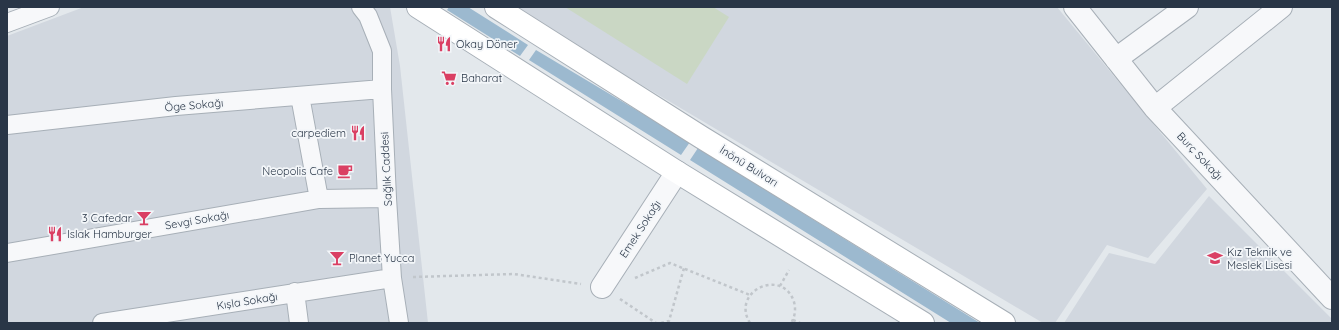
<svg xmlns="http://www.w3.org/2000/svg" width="1339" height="330" viewBox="0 0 1339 330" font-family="Quicksand,sans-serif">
<rect width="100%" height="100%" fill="#e3e8ec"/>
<path fill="#d1d7df" d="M84 7H390L400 66 428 323H7V36Z
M510 7H1057L1207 189 1148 258 1107 245 1055 323H1043Z
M1209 196 1332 319V323H1064L1109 253 1155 264Z"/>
<path fill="#cad7c4" d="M565 7H713L729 17 687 84Z"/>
<path fill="#9cb9cf" d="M449 7H468L528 45 520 56 447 10Z
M536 50 690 142 681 155 529 60Z
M698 148 980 323H951L690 160Z"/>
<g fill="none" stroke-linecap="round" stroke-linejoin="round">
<g stroke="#a7afb7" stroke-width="20">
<path id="pedestrian" d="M361 7 368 16 382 51V89L387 198 392 278 399 323
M7 23 50 7
M300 96 319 199
M7 125 176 106 382 89
M7 253 319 199 387 198
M295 292 299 323
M102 323 392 278"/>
</g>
<g stroke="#a7afb7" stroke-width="24">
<path id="minor" d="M1075 7 1155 108 1332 298
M1116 59 1187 7
M1155 108 1281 7
M602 287 677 172"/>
</g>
<g stroke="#a7afb7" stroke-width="24">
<path id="secondary" d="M418 7 677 172 923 323
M496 7 701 137 1004 323"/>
</g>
<path stroke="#c1c6cb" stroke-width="2.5" stroke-dasharray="3 3" stroke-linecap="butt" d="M413 277 514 274 581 284
M635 278 670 263 750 295
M780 286 789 270
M620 299 656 323
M793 320 800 323
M661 323 669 321 684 268
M750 323C730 291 783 267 794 302 796 309 795 317 791 323"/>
<use href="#pedestrian" stroke="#f7f8fa" stroke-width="18"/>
<use href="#minor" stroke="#f7f8fa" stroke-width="22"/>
<use href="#secondary" stroke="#fff" stroke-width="22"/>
</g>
<defs>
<g id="restaurant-bare" transform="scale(1.2)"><path d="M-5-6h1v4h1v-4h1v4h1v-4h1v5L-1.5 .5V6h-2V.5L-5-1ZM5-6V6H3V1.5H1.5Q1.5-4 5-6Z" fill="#da3f63" stroke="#f3f6f9" stroke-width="2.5" paint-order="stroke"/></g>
<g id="supermarket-bare" transform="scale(1.2)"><path d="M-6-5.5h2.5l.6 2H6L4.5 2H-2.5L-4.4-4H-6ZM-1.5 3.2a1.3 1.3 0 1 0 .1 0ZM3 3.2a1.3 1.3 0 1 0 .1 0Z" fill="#da3f63" stroke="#f3f6f9" stroke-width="2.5" paint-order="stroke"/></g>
<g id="cafe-bare" transform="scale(1.2)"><path d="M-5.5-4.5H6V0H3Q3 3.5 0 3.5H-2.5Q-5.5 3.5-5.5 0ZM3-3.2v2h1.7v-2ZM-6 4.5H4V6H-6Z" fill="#da3f63" stroke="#f3f6f9" stroke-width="2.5" paint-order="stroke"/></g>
<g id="bar-bare" transform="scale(1.2)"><path d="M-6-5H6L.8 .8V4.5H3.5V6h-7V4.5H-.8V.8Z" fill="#da3f63" stroke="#f3f6f9" stroke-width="2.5" paint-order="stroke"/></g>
<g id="school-bare" transform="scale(1.2)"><path d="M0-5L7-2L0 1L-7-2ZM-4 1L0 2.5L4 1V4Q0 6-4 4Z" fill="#da3f63" stroke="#f3f6f9" stroke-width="2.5" paint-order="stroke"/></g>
</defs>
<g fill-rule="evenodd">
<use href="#restaurant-bare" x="444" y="44"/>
<use href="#supermarket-bare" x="449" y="78"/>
<use href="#restaurant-bare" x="358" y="133"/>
<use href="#cafe-bare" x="345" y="171"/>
<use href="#bar-bare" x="144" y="218"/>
<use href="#restaurant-bare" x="55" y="234"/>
<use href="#bar-bare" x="337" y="258"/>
<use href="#school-bare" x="1215" y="258"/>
</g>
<g text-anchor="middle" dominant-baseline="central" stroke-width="3.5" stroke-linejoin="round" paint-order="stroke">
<g font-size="11" fill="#293647" stroke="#f3f6f9" text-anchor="start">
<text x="456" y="44">Okay Döner</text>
<text x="461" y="78">Baharat</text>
<text x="346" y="133" text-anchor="end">carpediem</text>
<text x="333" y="171" text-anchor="end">Neopolis Cafe</text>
<text x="132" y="218" text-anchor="end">3 Cafedar</text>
<text x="67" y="234">Islak Hamburger</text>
<text x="1227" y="252">Kız Teknik ve<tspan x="1227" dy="13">Meslek Lisesi</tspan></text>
<text x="349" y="258">Planet Yucca</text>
</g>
<g font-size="11" fill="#293647" stroke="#f3f6f9">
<text transform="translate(194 105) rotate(-5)">Öge Sokağı</text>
<text transform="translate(1200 156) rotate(47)">Burç Sokağı</text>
<text transform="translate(749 166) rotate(32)">İnönü Bulvarı</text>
<text transform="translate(386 169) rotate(-93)">Sağlık Caddesi</text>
<text transform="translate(197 220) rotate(-10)">Sevgi Sokağı</text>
<text transform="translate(640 229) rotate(-57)">Emek Sokağı</text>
<text transform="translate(247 301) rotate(-9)">Kışla Sokağı</text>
</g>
</g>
<rect width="1339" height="330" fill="none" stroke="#293647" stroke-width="16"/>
</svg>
